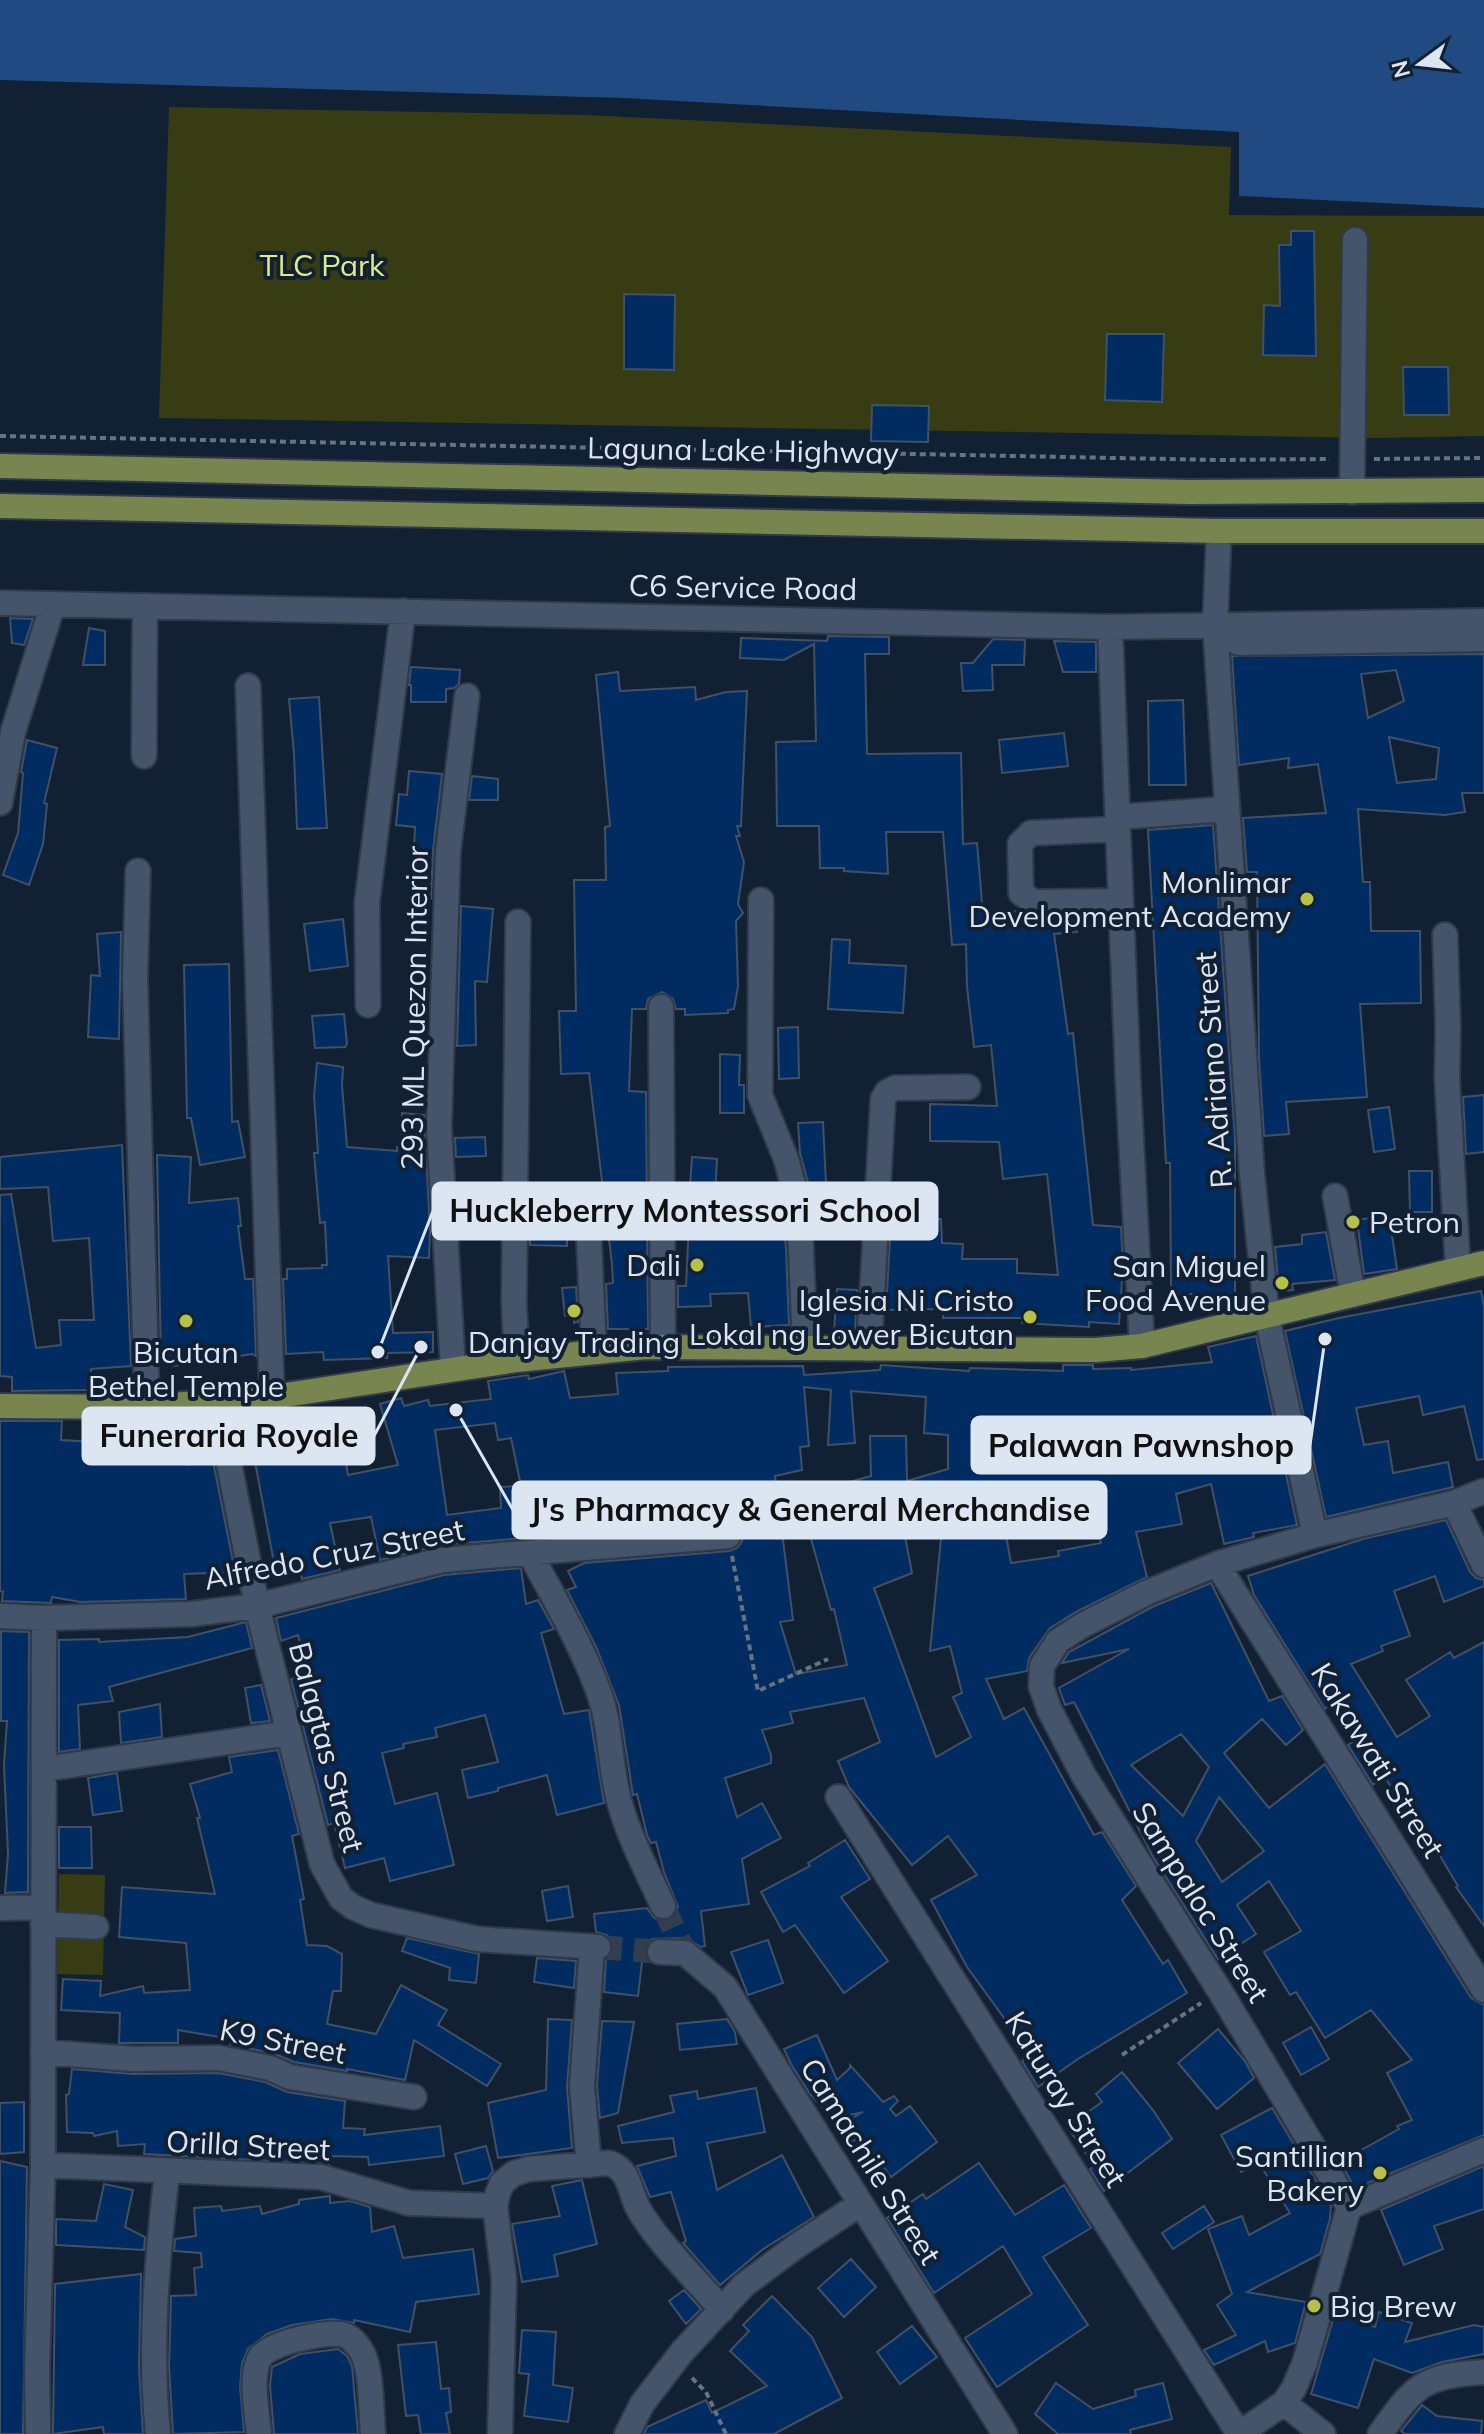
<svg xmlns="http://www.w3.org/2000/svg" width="1484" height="2434" viewBox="0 0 1484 2434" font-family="Mulish,sans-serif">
<rect width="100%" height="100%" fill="#122033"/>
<path fill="#383c13" d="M169 107 586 115 1231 147 1229 215 1484 216V436L1376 438 159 418Z
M59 1874 105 1875 103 1975 57 1974Z"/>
<path fill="#204a81" d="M0 0H1484V208L1239 196V132L624 98 0 80Z"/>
<path fill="#012c61" stroke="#405066" stroke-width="2" fill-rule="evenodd" d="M1291 231H1314L1316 356 1263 355 1264 305 1280 306 1279 245H1291Z
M624 294 675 295 674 370 624 369Z
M1107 334H1164L1162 402 1105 400Z
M1403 367H1448L1449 415H1404Z
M872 405 929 406 928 442 871 441Z
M10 618 33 619 24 645 12 643Z
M89 628 105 631V665H83Z
M828 636 889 637V654H865L867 754 961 753 963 844 977 843 983 914 1020 911 1034 917H1075L1077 932 1054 934 1068 1034 1073 1033 1093 1225 1121 1227 1123 1266 1119 1324 1089 1322V1327L1022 1323V1318H943L944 1309 886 1310 891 1221 941 1219 942 1243 963 1244 962 1259H1017V1273L1058 1275 1047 1174 1003 1179 999 1142 930 1141V1104L997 1106 991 1045 974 1047 967 987 966 944 952 945 943 832H886L888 874 844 871V868H820L819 826H777L776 742 816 741 814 644 784 660 740 658 741 638 827 641Z
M993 639 1025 640 1024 665H992L993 690 963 691 961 663H973Z
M1054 641 1096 642V672H1063Z
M1484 654V793H1462L1465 812 1445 815 1358 809 1363 882H1370L1371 931H1420L1421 1003 1360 1004 1367 1097 1286 1102 1289 1134 1264 1136 1259 1059 1257 872H1247L1243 818 1326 813 1318 764 1288 768 1289 758 1239 765 1232 656ZM1396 670 1404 701 1368 718 1361 674ZM1389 737 1439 748 1436 779 1397 783Z
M411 667 460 670 459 684 454 688 446 689V702H411V685H409Z
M618 672 620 691 695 687 696 700 726 692 747 691 741 826H737L740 836H736L744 862 738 904 743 913 736 921 738 986 734 1009 728 1010V1013L685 1015V1009H676L673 999 662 992 648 999 646 1009H632L629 1091 646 1092 648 1329H608L606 1284 613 1283 612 1264 589 1073 561 1074 559 1011H576L574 880H606L605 827 610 826 596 675Z
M319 697 327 828 297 829 294 754 289 699Z
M1183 700 1186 785H1149L1148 701Z
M1064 733 1068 766 1002 773 999 740Z
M27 740 57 748 44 803 47 804 43 844 29 885 3 875 18 833 23 773 21 772Z
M409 771 442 774 433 850 431 899 412 898 415 827 396 825 399 794 407 795Z
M472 776 498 779V800H469Z
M1213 825 1235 1138V1294H1171L1170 1163H1166L1148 830Z
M461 906 493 909 487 982 475 981 476 1045 457 1046Z
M343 919 348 966 310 971 304 924Z
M121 932 119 1039 88 1037 91 975 100 976 97 934Z
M832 939 850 940 849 963 906 966 903 1013 828 1009Z
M229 964 232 1122 238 1121 245 1157 200 1165 191 1118H187L184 965Z
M344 1014 347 1044 345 1047 315 1048 312 1016Z
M798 1027 799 1078 779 1079 778 1028Z
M720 1054 740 1055 739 1085H744V1113H720Z
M317 1063 343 1067 342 1085 347 1147 397 1151V1147H401L402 1113 424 1115 430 1230 429 1258 388 1256 393 1333 433 1332V1352L387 1353V1358L324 1360 323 1352 286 1354 283 1279H287V1269L322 1268V1265H327L325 1222 320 1223 314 1153H318L314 1096Z
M1484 1095V1152L1466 1154 1463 1097Z
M1389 1107 1395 1149 1374 1152 1368 1110Z
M823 1122 828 1225 814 1226 809 1186 800 1153 798 1123Z
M485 1137 486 1156 456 1157 455 1138Z
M122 1145 131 1366 91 1369V1390L12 1391V1377L0 1376V1195L11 1194 36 1348 61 1345 59 1320H94L89 1238 53 1241 48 1187 0 1189V1157Z
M157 1155 191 1157 189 1203 238 1198 241 1226H238L245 1279H253L256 1356 252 1354 174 1366V1363L161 1364Z
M692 1157 717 1159 714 1214 781 1210 786 1248 789 1325 751 1327 748 1293 710 1294 711 1306 678 1307V1286H686L689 1223H716L690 1186Z
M1409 1171H1432V1212H1410Z
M530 1206 568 1208 567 1246 530 1245Z
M1389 1215 1397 1269 1364 1274 1357 1220Z
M1326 1232 1335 1280 1292 1284 1293 1290 1279 1291 1275 1247 1302 1244V1235Z
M576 1287 578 1322 574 1323V1316H565L562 1288Z
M837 1289 857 1290 855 1333 834 1332Z
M1481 1291 1484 1307V1459L1477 1460 1464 1406 1423 1415 1419 1396 1356 1408 1364 1445 1388 1441 1393 1473 1448 1462 1453 1487 1326 1517 1285 1331 1339 1318Z
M1256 1336 1297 1525 1253 1533 1254 1537 1224 1544 1211 1484 1176 1494 1182 1524 1136 1532 1147 1577 1076 1612 1050 1628 1029 1658 1027 1671 986 1679 1004 1719 1024 1708 1094 1835 1102 1832 1136 1886 1122 1900 1163 1964 1168 1960 1187 1993 1078 2059 1038 2087 1022 2061 1031 2055 967 1967 931 1900 977 1875 948 1836 912 1865 849 1787 838 1761 880 1742 864 1698 790 1712 793 1723 762 1730 771 1755V1763L725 1778 737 1817 762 1803 781 1838 742 1859 749 1904 701 1911 705 1946 701 1947 686 1938 652 1939 643 1954 638 1996 604 1992 606 1959 613 1947 607 1935 596 1932 594 1914 647 1908 654 1918 662 1921 675 1915 678 1907 664 1872 656 1842 651 1843 647 1835 637 1794 633 1795 619 1705 597 1649 567 1590 576 1587 568 1571 584 1563 730 1551 737 1548 742 1542 741 1528 735 1523 727 1521 440 1545 380 1560 371 1517 330 1523 340 1570 302 1579 298 1559 274 1563 253 1451 305 1443 303 1432 340 1426 348 1475 398 1465 380 1404 401 1398 404 1406 428 1400 430 1406 491 1399 488 1381 528 1375 529 1379 564 1371 570 1398 618 1394 616 1373 668 1371V1367L803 1366 804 1375 880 1370 881 1365 969 1371 970 1368 1063 1371V1365H1093V1369L1131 1368V1370L1212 1362 1208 1347ZM804 1387 831 1390 828 1445 855 1443 851 1391 926 1397 924 1433 948 1435V1469L907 1481 906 1436H870L871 1476 799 1496 831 1610 834 1609 847 1665 796 1674 780 1622 793 1620 775 1476 802 1470 800 1447 809 1446ZM1226 1420 1227 1424 1242 1421 1248 1457 1185 1470 1173 1426ZM495 1423 498 1440 511 1438 521 1486 500 1487 501 1508 447 1515 435 1430ZM998 1490H1053V1503L1092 1501 1101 1543 1058 1551 1059 1556 1011 1563ZM945 1498 930 1651 950 1646 962 1693 953 1697 971 1737 936 1757 874 1588 912 1573 900 1510Z
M178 1420 186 1465 213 1461 235 1572 184 1574 186 1599 81 1602 52 1597 51 1603 2 1601 3 1592 0 1591V1421H62L61 1440 131 1444 129 1423Z
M1446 1520 1470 1572 1476 1578 1484 1580V1586L1444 1602 1435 1576 1394 1591 1410 1636 1381 1646 1383 1651 1351 1664 1397 1737 1430 1716 1406 1680 1450 1652 1454 1658 1484 1642V1926L1456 1887 1458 1886 1433 1844 1430 1847 1384 1776 1373 1785 1348 1745 1355 1740 1331 1703 1325 1709 1254 1595 1248 1576 1363 1539Z
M521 1568 526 1604 538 1600 554 1629 541 1633 564 1714 589 1710 604 1803 557 1815 547 1775 498 1788V1791L468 1798 462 1770 498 1762 485 1715 435 1728 437 1737 403 1744 404 1748 382 1753 395 1804 437 1793 454 1865 390 1881 384 1858 345 1868 334 1823 328 1825 291 1679 308 1676 298 1635 281 1641 276 1618 444 1575Z
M1211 1583 1269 1701 1282 1696 1303 1730 1286 1745 1262 1719 1224 1753 1269 1808 1325 1764 1471 1998 1484 2005V2135L1355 2188 1340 2162 1399 2129 1397 2126 1412 2120 1387 2073 1412 2060 1371 2010 1325 2038 1296 1992 1290 1995 1264 1952 1301 1931 1269 1881 1237 1905 1256 1934 1218 1959 1152 1855 1074 1702 1065 1705 1059 1688 1129 1649 1062 1663 1069 1652 1152 1607ZM1181 1734 1209 1767 1183 1816 1131 1765ZM1219 1797 1264 1851 1222 1882 1196 1841Z
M246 1622 252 1648 109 1687 113 1701 78 1705 80 1749 59 1752V1640L99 1639V1642L188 1637Z
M1 1631 29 1632 28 1892 5 1893 8 1854 4 1765 7 1721H1Z
M261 1685 270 1721 251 1723 245 1688Z
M160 1704 162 1737 121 1743 119 1712Z
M278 1750 299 1834 292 1836 304 1899 300 1900 307 1945 327 1946 342 1954 341 1991H333L327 2024 376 2034 401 1985 447 2010 438 2025 501 2064 487 2086 414 2040 405 2080 347 2069V2071L294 2062 273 2053 230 2045 231 2039 178 2030V2043H119L120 2013 61 2010 63 1979 101 1981 100 1996 143 1986 144 1993 190 1990 186 1943 119 1937 122 1887 215 1894 197 1818H200L190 1784 232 1772 229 1757Z
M117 1773 122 1811 93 1815 88 1778Z
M59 1827H91L92 1868H59Z
M845 1840 870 1879 841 1897 888 1961 844 1993 795 1925 783 1932 761 1892 810 1866 808 1863Z
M568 1886 573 1917 547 1921 542 1891Z
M407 1938 479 1954 476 1983 449 1980 450 1968 402 1951Z
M768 1940 783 1983 748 1995 731 1952Z
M537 1958 576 1961 574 1988 534 1982Z
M548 2019 572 2020 567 2087 572 2148 498 2158 488 2103 546 2090Z
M727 2019 735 2032 737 2044 680 2050 677 2024Z
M602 2021 634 2022 618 2113 600 2118 597 2086Z
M1311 2027 1329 2059 1301 2075 1283 2043Z
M1218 2029 1245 2061 1254 2078 1217 2109 1178 2063Z
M817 2035 837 2080 850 2068V2065L883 2102 894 2096 898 2101 890 2109 896 2116 910 2106 937 2142 891 2177 860 2135 853 2142 838 2126 863 2112 832 2119 810 2094 791 2064 784 2049Z
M72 2069 133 2074 218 2073 265 2082 287 2092 345 2101 343 2128 365 2129 364 2135 440 2126 444 2156 369 2165 368 2157 330 2156 329 2164 144 2154 145 2144 118 2146 117 2131 94 2136 93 2133 67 2132 66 2095 69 2094Z
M1122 2072 1153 2110 1172 2139 1104 2191 1090 2169 1095 2166 1067 2127 1102 2102 1096 2094Z
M756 2088 765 2132 707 2143 717 2190 782 2155 814 2217 762 2250 720 2285 683 2243 686 2241 671 2192 650 2197 637 2166 676 2156 673 2138 622 2143 618 2126 674 2112 670 2096 697 2091 698 2099Z
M24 2102V2152L0 2154V2103Z
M1272 2108 1331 2206 1330 2218 1320 2254 1247 2292 1306 2302 1295 2343 1268 2352 1265 2341 1214 2365 1204 2350 1236 2335 1217 2305 1232 2294 1208 2229 1242 2216 1249 2235 1290 2213 1259 2163 1241 2172 1221 2135Z
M486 2146 493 2171 488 2178 463 2184 455 2154Z
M0 2161 27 2167 23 2434H0Z
M979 2163 1015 2215 1064 2185 1091 2228 1043 2257 1088 2325 997 2387 965 2338 1032 2294 1003 2246 934 2293 887 2218 923 2194 926 2199Z
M1484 2166V2209L1434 2226 1443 2249 1404 2265 1381 2210Z
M582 2180 597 2244 554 2255 558 2276 522 2282 512 2224 560 2216 552 2186Z
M104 2184 133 2190 125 2227 145 2237 144 2250 56 2245V2219L96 2221Z
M330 2196V2203L350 2201 370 2207 372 2232 394 2226 403 2258 473 2249 479 2294 416 2302 410 2332 354 2320V2323L332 2319 292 2325 267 2334 248 2349 242 2363 240 2387 244 2432 173 2434 169 2367 171 2296 196 2295 194 2268 202 2267 201 2253 174 2251 175 2239 196 2236 194 2208 221 2206 222 2211 260 2206 262 2214 299 2204V2200Z
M1204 2206 1214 2222 1173 2249 1162 2233Z
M851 2259 876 2287 844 2317 818 2288Z
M141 2274 139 2367 143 2434H104L103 2427 53 2434 55 2284Z
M684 2290 701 2309 686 2324 669 2301Z
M772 2296 812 2337 842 2398 774 2434H644L647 2427 706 2400 712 2413 767 2386 730 2351 749 2331 743 2325Z
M1379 2312 1412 2323 1405 2342 1474 2325 1484 2327V2354L1442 2362 1412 2373 1374 2359 1358 2408 1311 2394 1335 2313 1375 2327Z
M912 2326 937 2357 900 2384 877 2352Z
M522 2330 556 2332 553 2385 573 2388 568 2422 524 2416 529 2374 519 2373Z
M436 2342 441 2389 449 2388 451 2412 446 2413 450 2434H421L418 2415 406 2416 398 2345Z
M338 2349 347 2356 352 2366 358 2434H274L270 2386 272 2367 300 2354Z
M1056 2383 1093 2409 1136 2396 1135 2390 1163 2383 1172 2419 1130 2430 1131 2434H1058L1035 2414Z
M1422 2405 1437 2416 1482 2421 1481 2434H1405L1401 2431Z"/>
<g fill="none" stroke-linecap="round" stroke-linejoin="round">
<path stroke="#303e50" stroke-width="24" stroke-dasharray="24 12" stroke-linecap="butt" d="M663 1906 683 1949
M598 1947 660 1952"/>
<g stroke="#31394a" stroke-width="28">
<path id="minor" d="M1352 492 1355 240
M1219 531 1215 625 1252 1174 1267 1317 1315 1535
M0 603 1110 627 1484 621
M1215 625 1225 637 1239 643 1484 639
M1110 627 1128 1081 1142 1346
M248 686 272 1397
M144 756 145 606
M0 803 13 732 53 604
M1118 817 1227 809
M1118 829 1031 833 1020 844 1021 893 1034 902 1121 901
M138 871 135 978 147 1407
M761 900 760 1095 786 1159 794 1188 801 1247 805 1348
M1445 935 1448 1027 1447 1078 1458 1269
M368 1005 367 903 403 611
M661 1007 663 1347
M1335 1196 1353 1295
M588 1220 594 1351
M869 1349 883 1099 887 1092 895 1088 968 1087
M517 1360 514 1304 518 922
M453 1369 439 1126 448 852 467 696
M217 1402 257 1606 322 1864 341 1898 353 1907 371 1915 477 1939 598 1947
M1454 1503 1484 1565
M530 1553C554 1598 580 1642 598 1690 612 1727 609 1767 620 1804 630 1839 648 1873 663 1906
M1217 1564 1484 1990
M0 1616 44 1618 191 1614 257 1606 442 1560 728 1536
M44 1769 289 1733
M838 1797 1239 2434
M0 1908 43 1907
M43 1924 96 1927
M660 1952 685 1953 725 1987 1005 2434
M43 2052 133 2059 219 2058 270 2068 290 2077 414 2097
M43 2165 321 2177 409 2203 495 2206
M589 2165 582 2086 592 1947
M1349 2207 1484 2150
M1284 2403 1323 2434
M38 2434 37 2371 43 2165 44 1618
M158 2434C149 2343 157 2262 167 2172
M259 2434C257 2412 250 2380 259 2359 267 2343 322 2332 340 2334 350 2335 358 2345 363 2354 372 2373 371 2412 373 2434
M500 2434 504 2279 495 2206 498 2193 502 2183 513 2174 528 2169 609 2163C630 2170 629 2190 638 2208 657 2242 696 2279 722 2310
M627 2434 642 2404 682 2352 744 2285 795 2247 860 2204
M1239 2434 1284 2403 1294 2388 1305 2362 1349 2207 1220 1991 1084 1776 1049 1709 1041 1686 1042 1666 1058 1641 1083 1625 1146 1593 1217 1564 1315 1535 1454 1503 1484 1491
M1380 2434C1415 2385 1422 2376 1484 2372"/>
</g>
<g stroke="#31394a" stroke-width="28">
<path id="major" d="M0 466 1189 492 1484 490
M0 506 1219 531H1484
M0 1406 147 1407 272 1397 517 1360 646 1347 1096 1350 1142 1346 1484 1263"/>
</g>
<path stroke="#677383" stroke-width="4" stroke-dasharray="6 4" stroke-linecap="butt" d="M0 436 1217 460 1330 459
M1374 459 1484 458
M732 1556 758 1691 828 1659
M1122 2055 1201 2003
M692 2378 706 2392 726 2434"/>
<use href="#minor" stroke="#44546a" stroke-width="24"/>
<use href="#major" stroke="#79854e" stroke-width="24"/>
</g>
<g fill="#b7c148" stroke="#122033" stroke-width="3">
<circle cx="1307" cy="899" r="8"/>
<circle cx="1353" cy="1222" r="8"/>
<circle cx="697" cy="1265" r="8"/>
<circle cx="1282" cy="1283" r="8"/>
<circle cx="574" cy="1311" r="8"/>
<circle cx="1030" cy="1317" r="8"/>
<circle cx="186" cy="1321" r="8"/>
<circle cx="1380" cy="2173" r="8"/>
<circle cx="1314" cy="2306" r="8"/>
</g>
<g text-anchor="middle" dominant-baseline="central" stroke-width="8" stroke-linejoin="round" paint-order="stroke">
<g font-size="30" fill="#e1ec7e" stroke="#122033">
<text x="322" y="265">TLC Park</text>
</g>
<g font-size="30" fill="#dce5f2" stroke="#122033">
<text transform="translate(743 450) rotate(1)">Laguna Lake Highway</text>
<text transform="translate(743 587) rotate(1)">C6 Service Road</text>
<text transform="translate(414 1008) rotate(-89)">293 ML Quezon Interior</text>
<text transform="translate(1213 1070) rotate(-94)">R. Adriano Street</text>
<text transform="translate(334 1554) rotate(-11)">Alfredo Cruz Street</text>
<text transform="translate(327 1747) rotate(75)">Balagtas Street</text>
<text transform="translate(1378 1760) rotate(58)">Kakawati Street</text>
<text transform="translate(1201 1902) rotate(58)">Sampaloc Street</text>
<text transform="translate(283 2041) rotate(11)">K9 Street</text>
<text transform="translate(1066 2099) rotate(58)">Katuray Street</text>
<text transform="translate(248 2145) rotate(3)">Orilla Street</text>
<text transform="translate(871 2161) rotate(58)">Camachile Street</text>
</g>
<g font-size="30" fill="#dce5f2" stroke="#122033" text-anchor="end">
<text x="1291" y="882">Monlimar<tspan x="1291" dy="34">Development Academy</tspan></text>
<text x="1369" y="1222" text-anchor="start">Petron</text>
<text x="681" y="1265">Dali</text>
<text x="1266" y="1266">San Miguel<tspan x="1266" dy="34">Food Avenue</tspan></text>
<text x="1014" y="1300">Iglesia Ni Cristo<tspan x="1014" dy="34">Lokal ng Lower Bicutan</tspan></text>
<text x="574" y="1342" text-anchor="middle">Danjay Trading</text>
<text x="186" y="1352" text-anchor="middle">Bicutan<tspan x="186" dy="34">Bethel Temple</tspan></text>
<text x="1364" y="2156">Santillian<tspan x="1364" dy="34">Bakery</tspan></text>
<text x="1330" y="2306" text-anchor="start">Big Brew</text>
</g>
</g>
<path fill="none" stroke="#dce5f2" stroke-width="3" d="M378 1352L433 1211M421 1347L374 1436M1325 1339L1310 1445M456 1410L513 1510"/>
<g fill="#dce5f2" stroke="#122033" stroke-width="3">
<circle cx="378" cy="1352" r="8"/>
<circle cx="421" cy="1347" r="8"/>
<circle cx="1325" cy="1339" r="8"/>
<circle cx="456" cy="1410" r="8"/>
</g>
<g fill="#dce5f2" stroke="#dce5f2" stroke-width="3">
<rect x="433" y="1183" width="504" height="56" rx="8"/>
<rect x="83" y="1408" width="291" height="56" rx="8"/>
<rect x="972" y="1417" width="338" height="56" rx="8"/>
<rect x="513" y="1482" width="593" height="56" rx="8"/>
</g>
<g font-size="32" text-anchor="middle" font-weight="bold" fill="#111">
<text x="685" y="1222">Huckleberry Montessori School</text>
<text x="229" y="1447">Funeraria Royale</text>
<text x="1141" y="1457">Palawan Pawnshop</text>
<text x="810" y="1521">J's Pharmacy &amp; General Merchandise</text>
</g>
<g transform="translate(1420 64) rotate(255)" stroke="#122033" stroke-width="6" paint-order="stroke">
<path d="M0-6L14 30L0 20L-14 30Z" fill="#dce5f2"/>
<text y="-12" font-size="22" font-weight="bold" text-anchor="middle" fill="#dce5f2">N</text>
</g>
</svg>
